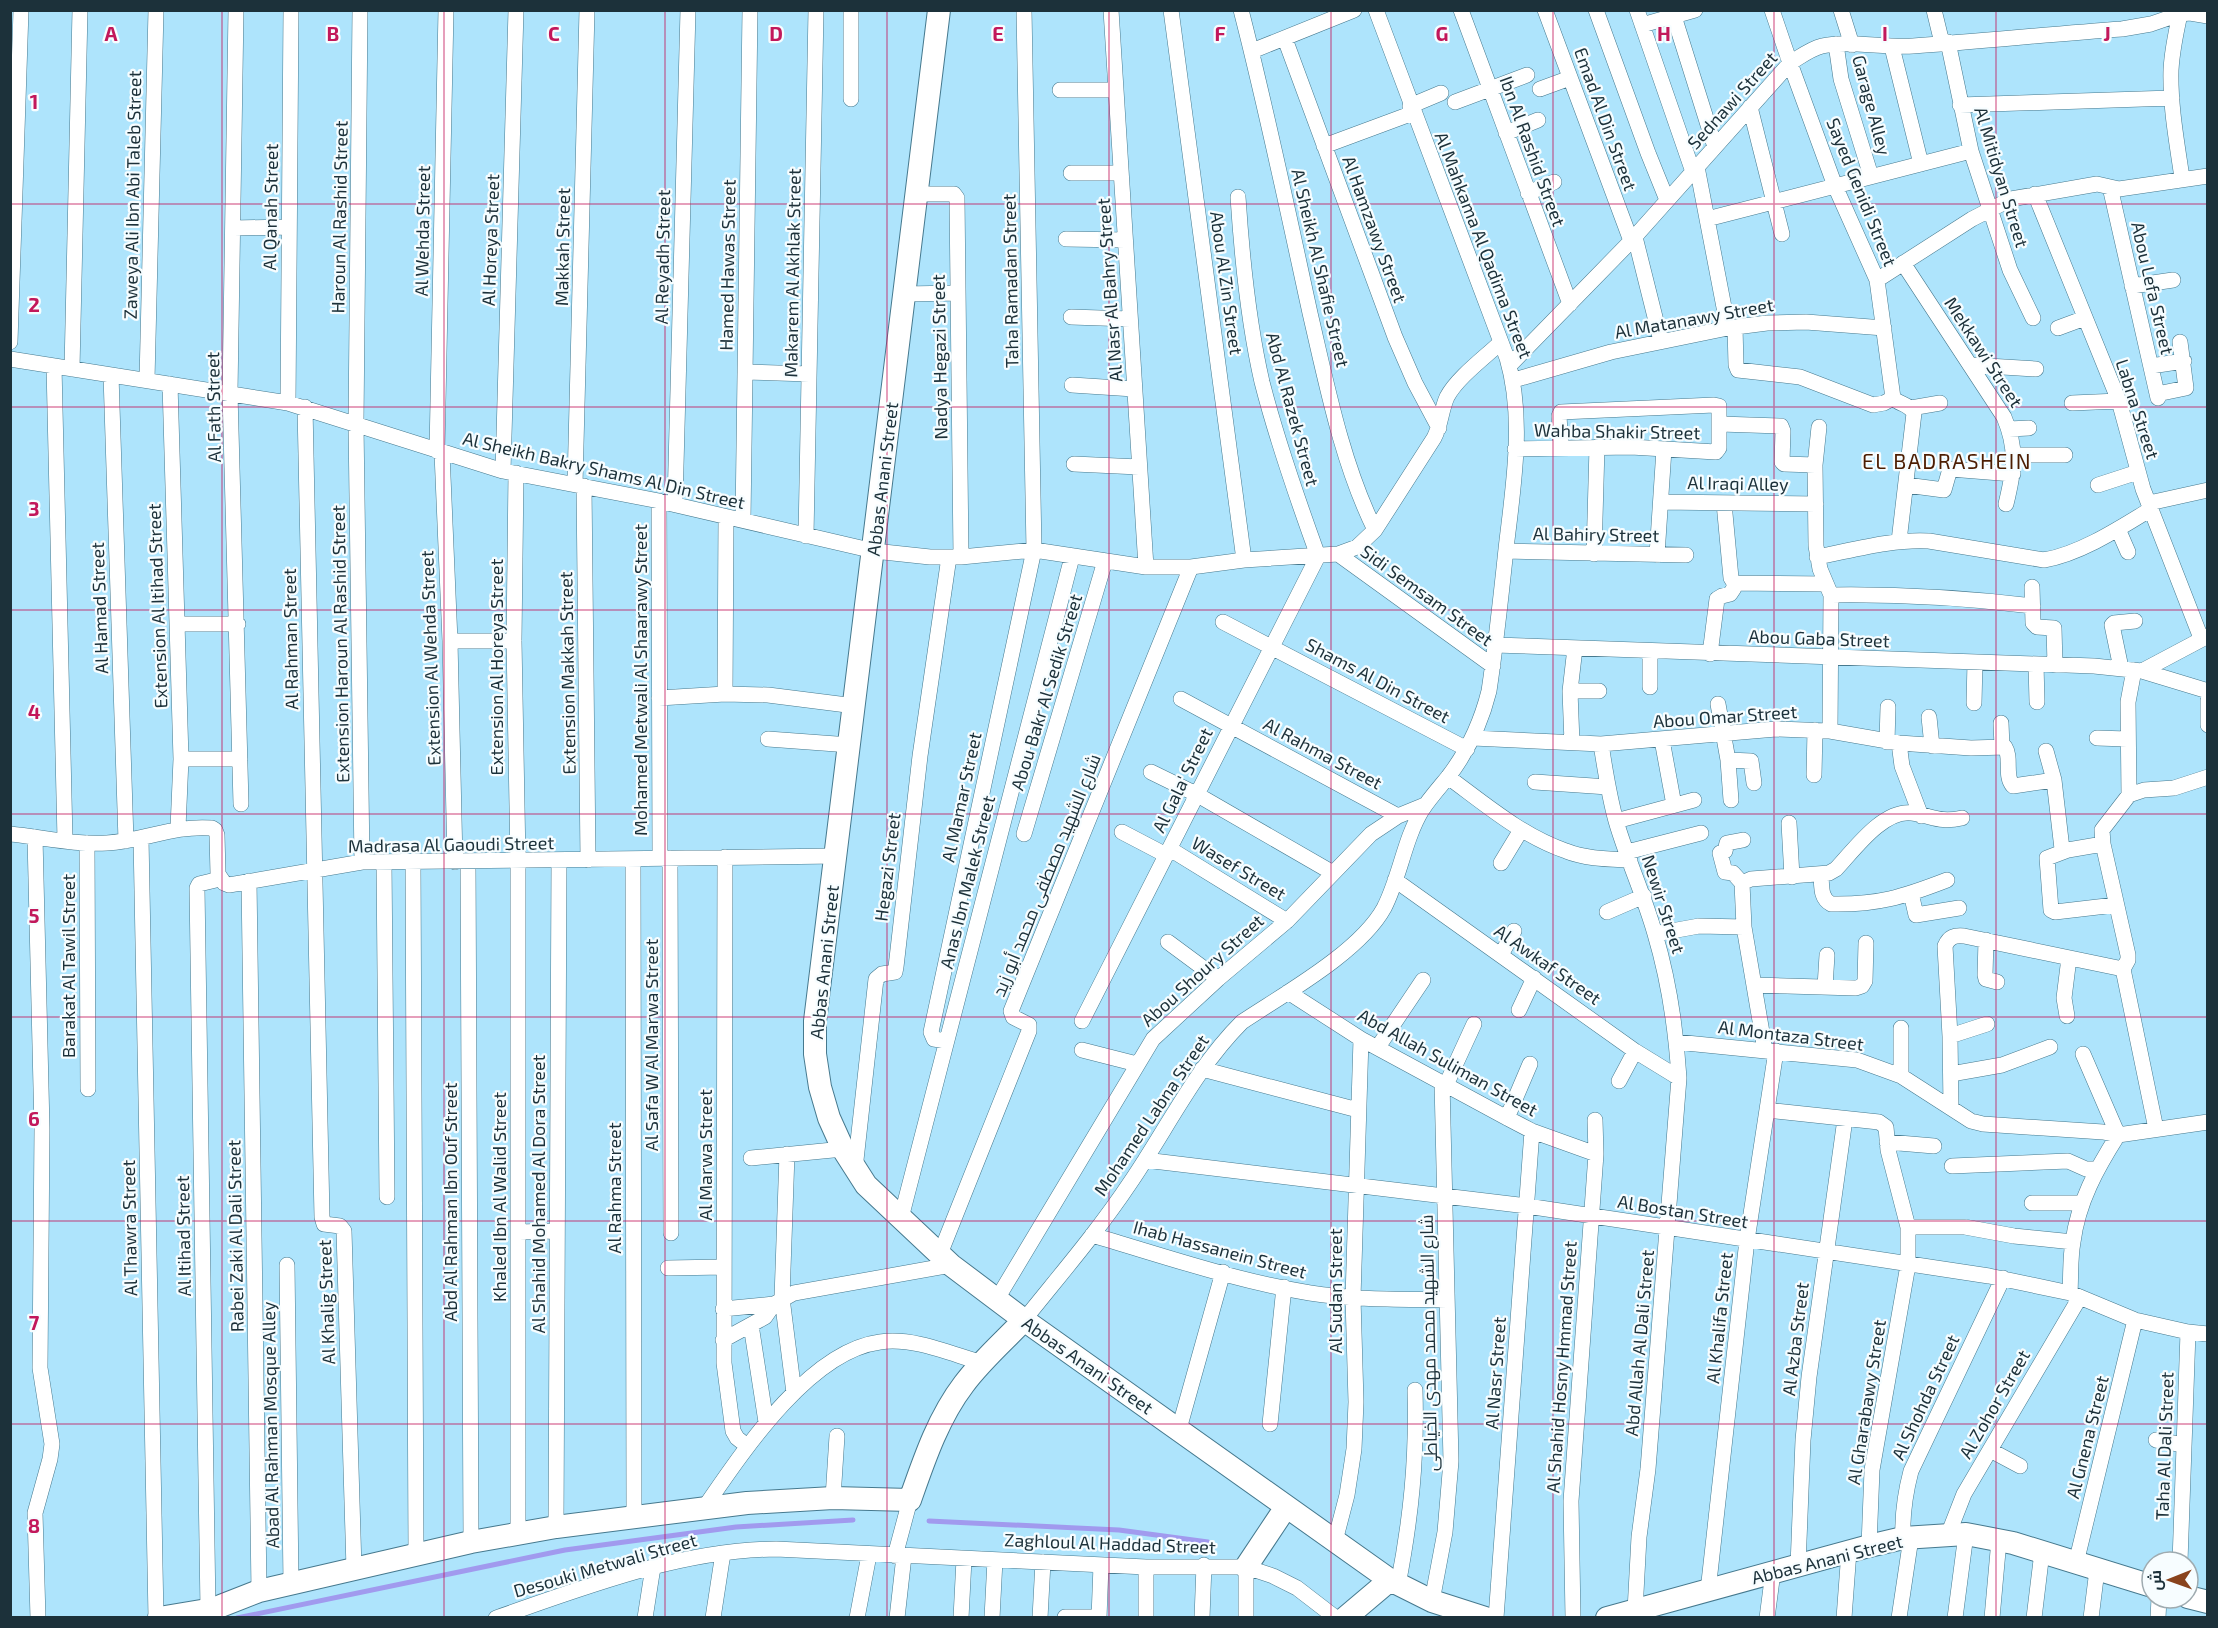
<svg xmlns="http://www.w3.org/2000/svg" width="2218" height="1628" viewBox="0 0 2218 1628" font-family="'Exo 2',Cairo,sans-serif">
<rect width="100%" height="100%" fill="#aee4fc"/>
<g fill="none" stroke-linecap="round" stroke-linejoin="round">
<path stroke="#a19aee" stroke-width="5" d="M929 1521 1119 1530 1208 1542
M237 1618 565 1550 736 1527 853 1520"/>
<g stroke="#46798e" stroke-width="16">
<path id="street" d="M236 10 230 393 241 804
M360 10 356 424 362 862
M851 10V99
M1111 10 1146 567
M1171 10 1244 560
M1241 10C1267 111 1288 212 1310 313 1327 386 1342 463 1375 530
M1461 10 1570 304
M1545 10 1631 241
M1596 10 1648 153 1667 200
M1637 10 1693 172
M1672 10 1715 147
M1772 10 1790 63 1835 186 1877 280 1893 398C1900 405 1908 403 1914 413L1899 541
M1841 10 1852 45
M1934 10 1942 43
M2180 14C2176 32 2172 51 2171 70 2170 106 2177 143 2182 178
M1642 25 1695 10
M1285 39 1395 337 1415 383 1439 428
M1948 42 1971 151 2010 270 2033 318
M1836 44 1841 79 1871 176
M1892 47 1921 164
M1252 51 1354 10
M1540 89 1570 78
M1060 90H1116
M1455 102 1527 75
M1960 105 2172 98
M1410 106 1441 93
M1750 107 1782 234
M1506 133 1538 120
M1324 146 1413 113
M1697 167 1728 328
M1071 173H1121
M2110 187 2158 398
M1528 193 1554 182
M917 194H954L957 198 961 557
M2035 194 2119 401 2143 489 2201 638
M1707 219 1971 151
M234 228 289 227
M1635 237 1661 341
M1066 239 1125 240
M1903 263 2004 417C2018 450 2014 471 2006 504
M1877 280 1972 219 2011 199 2097 184 2119 189 2208 176
M2132 286 2173 280
M905 294 958 293
M1071 317 1130 319
M1735 327 1736 365 1738 370 1800 377 1873 405 1884 403 1893 398
M2058 328 2085 318
M10 342 21 10
M10 359 288 403 503 471 659 501 874 551 930 557H961L1034 550 1146 567H1191L1244 560 1338 554 1357 547 1375 530 1434 438C1441 425 1441 410 1447 397 1457 378 1484 358 1500 343
M1971 365 2036 369
M54 366 65 840
M1509 366 1631 241 1790 63C1800 57 1810 49 1822 46 1846 40 1885 48 1913 46 1983 41 2052 34 2122 29L2151 24 2180 14 2190 13 2208 16
M2151 366 2184 361
M72 369 80 10
M745 372 809 374
M111 375 126 841
M147 380 156 10
M1514 380 1611 352 1728 328 1767 323 1806 322 1884 328
M170 384 181 759 178 828
M1072 385 1134 389
M2157 394 2186 388 2180 342
M288 403 291 10
M2072 403 2119 401
M305 407 322 1217 324 1224 340 1226 344 1231 354 1569
M1911 408 1940 403
M1720 424 1781 426 1783 431 1782 462 1784 464 1815 465
M1819 427 1815 465 1816 546 1820 569 1831 595 1830 731
M2009 429 2029 428
M1515 449 1631 447 1716 452 1719 448V406L1714 405 1561 412 1559 416 1561 447
M437 451 446 10
M442 453 450 641 455 862
M2014 455H2065
M1074 464 1139 467
M503 471 516 10
M516 473 514 641 518 861V1534
M575 484 587 10
M1906 485 1944 490 1950 469 2013 474
M2098 485 2138 472
M584 486 588 860
M659 501 660 858
M1661 502 1816 504
M1724 503 1731 578 1734 583 1826 584
M2149 503 2208 490
M675 504 688 10
M743 520 750 10
M2118 529 2128 552
M806 536 816 10
M1506 551 1686 555
M1338 554 1493 666
M1594 554 1597 447
M1657 555 1664 449
M1817 557C1854 550 1891 539 1929 541L2044 560C2080 554 2120 528 2151 509
M2032 587 2033 623 2037 627 2054 628 2055 665
M1831 595C1899 594 1965 598 2033 606
M1223 622 1467 749
M177 624H238
M450 641H514
M1495 645 2094 666 2142 671 2208 691
M1710 654 1717 599 1722 596 1730 594 1734 588V583
M2036 664 2037 702
M2121 668 2112 625 2114 623 2135 621
M2142 671 2208 636
M1650 687V651
M1570 691H1599
M725 694 726 517
M659 698 725 694 768 695 855 706
M1181 699 1398 816
M2208 700V725
M1974 703 1975 662
M1718 704 1728 760 1731 800
M1929 717 1932 746
M2001 723 2002 747
M1473 738 1601 744 1776 729 1830 731 1899 743 1971 748 2005 747C2012 758 2004 776 2013 786L2054 780
M2097 738 2127 739
M768 739 850 745
M1662 740 1674 805
M1887 742 1888 707
M1572 743 1570 691 1575 648
M1899 743 1902 766 1921 816
M1601 744C1605 770 1609 796 1616 821 1627 859 1644 895 1655 934 1669 981 1676 1029 1679 1078L1648 1469 1639 1537 1635 1611
M2046 751 2054 780 2062 849 2068 850 2103 844
M181 759H240
M1728 760 1751 761 1754 783
M1151 772 1196 794 1333 873
M1814 775 1815 730
M1448 777C1485 804 1522 836 1566 851 1586 859 1609 859 1630 860
M1535 782 1608 787
M2129 795 2128 702 2134 670
M1616 821 1694 800
M1789 823 1792 877
M1122 832 1166 855
M10 834C42 837 75 845 107 843 144 841 172 825 212 828L215 830 217 835 218 874 224 883 229 885 362 862 836 856
M1024 834 1105 561
M35 837 42 1129 40 1368 52 1444 50 1459 35 1513 38 1618
M141 838 156 1618
M87 843 88 1089
M1170 849 1287 921
M2068 850 2047 858 2051 910 2055 912 2115 905
M1627 852 1701 833
M725 857 724 1363 733 1431 737 1438 747 1446
M670 858 671 1233
M633 859 634 1516
M384 862 387 1197
M413 862 416 1555
M468 862 471 1542
M1501 863 1521 830
M1821 875C1822 886 1820 898 1831 904 1878 905 1903 897 1947 880
M1395 880 1635 1051 1679 1078
M249 881 259 1591
M1742 883 1733 873 1725 872 1720 853 1725 851 1727 843 1743 840
M1911 893 1916 915 1959 908
M1607 912 1644 896
M1655 934 1699 926 1744 927
M1986 940 1985 975 1986 979 1997 982
M1168 942 1218 979
M1501 955 1514 931
M1754 985 1856 988 1862 986 1865 981 1866 943
M1825 987 1827 955
M1288 992 1361 1039 1507 1118 1532 1131 1596 1154
M1519 1010 1534 978
M2067 1016 2064 998 2069 958
M1082 1021 1318 556C1297 498 1277 441 1262 382 1248 321 1242 259 1238 197
M1950 1036 1987 1024
M946 1041 934 1039 931 1032 1034 550 1024 10
M1676 1042 1857 1060 1901 1076 1971 1121 1983 1124 2103 1132 2118 1135 2208 1122
M1378 1047 1423 980
M1082 1050 1137 1064
M1765 1050 1744 927 1742 883 1751 879 1829 873 1836 869C1854 850 1883 809 1912 813 1933 816 1939 823 1962 818
M1202 1069 1358 1110
M1951 1074 2002 1065 2050 1047
M1901 1076V1028
M1619 1081 1635 1051
M1446 1085 1474 1024
M1951 1107 1950 1036 1945 946C1949 937 1954 935 1964 936L2123 969
M1767 1110 1879 1122 1886 1127 1888 1150 1908 1227V1265L1872 1470 1869 1546
M1507 1118 1530 1064
M2156 1129 2123 969 2128 960V955L2103 844 2102 830 2129 795 2144 790 2174 788 2208 777
M1887 1142 1934 1146
M787 1154 782 1298 794 1393
M751 1158 843 1149
M1145 1160 1527 1206 1989 1276 2070 1293 2135 1320 2188 1332 2208 1334
M1952 1166 2068 1161 2086 1169H2097
M855 1169 876 979 882 974 895 972 896 967 920 756 949 557
M2032 1203H2082
M901 1218 1072 557
M1908 1227H1965L2014 1236 2073 1242
M519 1232 557 1231
M1092 1235C1164 1256 1236 1281 1310 1293 1355 1300 1401 1299 1447 1300
M940 1254 1029 1031V1025L1013 1017 1011 1011 1191 567
M287 1265 291 1584
M668 1268 724 1267
M2070 1293C2071 1276 2070 1258 2073 1242 2078 1202 2097 1168 2118 1135L2083 1054
M997 1299 1153 1039 1218 979 1287 921 1371 834 1398 816 1425 805
M723 1309 774 1304
M1024 1320C1060 1275 1098 1231 1130 1183 1167 1129 1195 1069 1242 1022 1284 994 1360 952 1384 908 1400 877 1404 840 1422 810 1430 798 1439 788 1448 777 1468 751 1481 723 1489 691 1496 644 1501 597 1506 549 1513 487 1525 419 1507 358L1376 10
M751 1325 766 1422
M723 1340 765 1317 774 1304 794 1293 951 1265
M1270 1424 1284 1287
M1179 1429 1223 1272
M2156 1440 2184 1445
M1990 1450 2020 1466
M833 1498 837 1436
M704 1508C742 1453 809 1351 880 1342 914 1337 951 1354 983 1363
M556 1527 559 860
M1948 1535 1964 1494 2080 1297
M1903 1538C1902 1515 1905 1494 1911 1471L2003 1278
M1335 1541 1347 1495 1354 1449 1356 1402 1353 1298 1361 1039
M895 1556 910 1500
M2180 1562 2188 1332
M2076 1563 2135 1320
M1798 1566 1803 1440 1809 1377 1845 1119
M1398 1585C1411 1518 1417 1459 1415 1390
M1708 1591 1747 1240 1776 1051
M1432 1601 1445 1532 1451 1461 1442 1082
M208 1610 197 888 199 884 220 879
M1065 1617H1099
M496 1618C585 1587 680 1550 776 1549L1146 1567H1246L1273 1576 1297 1588 1336 1618
M645 1618 653 1567
M713 1618 723 1553
M857 1618 869 1555
M897 1618 904 1556
M961 1618 964 1559
M992 1618 995 1560
M1040 1618 1043 1562
M1099 1618 1101 1565
M1146 1618V1567
M1202 1618 1204 1565
M1246 1618V1567
M1496 1618 1532 1131
M1573 1618 1571 1501 1596 1154 1595 1120
M1767 1618 1773 1572
M1844 1618 1849 1551
M1899 1618 1911 1538
M1955 1618 1966 1534
M1992 1618 1999 1540
M2034 1618 2042 1552
M2091 1618 2097 1570
M2158 1618 2159 1598"/>
</g>
<g stroke="#46798e" stroke-width="24">
<path id="secondary" d="M939 10 815 1021V1054L820 1087 829 1118 843 1149 866 1185 951 1265 1024 1320 1390 1580 1432 1601 1485 1618
M1246 1567 1286 1507
M2188 1597 2208 1602
M159 1618 213 1609 259 1591 471 1542 556 1527 747 1503 833 1498 910 1500C924 1460 938 1418 964 1384 981 1361 1004 1341 1024 1320
M1345 1618 1390 1580
M1607 1618 1869 1546 1903 1538 1966 1534 2013 1543 2152 1586"/>
</g>
<use href="#street" stroke="#fff" stroke-width="15"/>
<use href="#secondary" stroke="#fff" stroke-width="22"/>
</g>
<path fill="none" stroke="#c2185b" stroke-width="1.5" stroke-opacity="0.55" d="M222 10V1618M444 10V1618M665 10V1618M887 10V1618M1109 10V1618M1331 10V1618M1553 10V1618M1774 10V1618M1996 10V1618M10 204H2208M10 407H2208M10 610H2208M10 814H2208M10 1017H2208M10 1221H2208M10 1424H2208"/>
<g text-anchor="middle" dominant-baseline="central" stroke-width="4.5" stroke-linejoin="round" paint-order="stroke">
<g font-size="18" fill="#1c313a" stroke="#f7fdff">
<text transform="translate(1732 100) rotate(-48)">Sednawi Street</text>
<text transform="translate(1872 105) rotate(75)">Garage Alley</text>
<text transform="translate(1606 119) rotate(70)">Emad Al Din Street</text>
<text transform="translate(1533 151) rotate(70)">Ibn Al Rashid Street</text>
<text transform="translate(2002 177) rotate(73)">Al Mitidyan Street</text>
<text transform="translate(1862 192) rotate(68)">Sayed Genidi Street</text>
<text transform="translate(132 195) rotate(-89)">Zaweya Ali Ibn Abi Taleb Street</text>
<text transform="translate(270 207) rotate(-89)">Al Qanah Street</text>
<text transform="translate(339 217) rotate(-89)">Haroun Al Rashid Street</text>
<text transform="translate(1375 229) rotate(70)">Al Hamzawy Street</text>
<text transform="translate(422 231) rotate(-89)">Al Wehda Street</text>
<text transform="translate(490 240) rotate(-88)">Al Horeya Street</text>
<text transform="translate(1484 245) rotate(69)">Al Mahkama Al Qadima Street</text>
<text transform="translate(562 247) rotate(-89)">Makkah Street</text>
<text transform="translate(662 257) rotate(-89)">Al Reyadh Street</text>
<text transform="translate(727 265) rotate(-89)">Hamed Hawas Street</text>
<text transform="translate(1321 268) rotate(77)">Al Sheikh Al Shafie Street</text>
<text transform="translate(792 273) rotate(-89)">Makarem Al Akhlak Street</text>
<text transform="translate(1010 281) rotate(-91)">Taha Ramadan Street</text>
<text transform="translate(1227 283) rotate(82)">Abou Al Zin Street</text>
<text transform="translate(2153 288) rotate(77)">Abou Lefa Street</text>
<text transform="translate(1109 290) rotate(-94)">Al Nasr Al Bahry Street</text>
<text transform="translate(1694 318) rotate(-10)">Al Matanawy Street</text>
<text transform="translate(1984 352) rotate(57)">Mekkawi Street</text>
<text transform="translate(939 357) rotate(-91)">Nadya Hegazi Street</text>
<text transform="translate(213 407) rotate(-91)">Al Fath Street</text>
<text transform="translate(1293 409) rotate(75)">Abd Al Razek Street</text>
<text transform="translate(2138 409) rotate(72)">Labna Street</text>
<text transform="translate(1617 431) rotate(1)">Wahba Shakir Street</text>
<text transform="translate(604 470) rotate(13)">Al Sheikh Bakry Shams Al Din Street</text>
<text transform="translate(882 479) rotate(-83)">Abbas Anani Street</text>
<text transform="translate(1738 483) rotate(1)">Al Iraqi Alley</text>
<text transform="translate(1596 534) rotate(1)">Al Bahiry Street</text>
<text transform="translate(1427 595) rotate(36)">Sidi Semsam Street</text>
<text transform="translate(157 606) rotate(-92)">Extension Al Itihad Street</text>
<text transform="translate(99 608) rotate(-92)">Al Hamad Street</text>
<text transform="translate(1819 638) rotate(2)">Abou Gaba Street</text>
<text transform="translate(290 639) rotate(-91)">Al Rahman Street</text>
<text transform="translate(340 644) rotate(-91)">Extension Haroun Al Rashid Street</text>
<text transform="translate(430 658) rotate(-92)">Extension Al Wehda Street</text>
<text transform="translate(496 667) rotate(-90)">Extension Al Horeya Street</text>
<text transform="translate(567 673) rotate(-91)">Extension Makkah Street</text>
<text transform="translate(640 680) rotate(-90)">Mohamed Metwali Al Shaarawy Street</text>
<text transform="translate(1378 680) rotate(28)">Shams Al Din Street</text>
<text transform="translate(1046 692) rotate(-73)">Abou Bakr Al Sedik Street</text>
<text transform="translate(1725 716) rotate(-4)">Abou Omar Street</text>
<text transform="translate(1323 753) rotate(28)">Al Rahma Street</text>
<text transform="translate(1182 780) rotate(-64)">Al Gala' Street</text>
<text transform="translate(961 797) rotate(-78)">Al Mamar Street</text>
<text transform="translate(451 844) rotate(-1)">Madrasa Al Gaoudi Street</text>
<text transform="translate(887 867) rotate(-83)">Hegazi Street</text>
<text transform="translate(1239 868) rotate(31)">Wasef Street</text>
<text transform="translate(1046 875) rotate(-68)">شارع الشهيد مصطفى محمد أبو زيد</text>
<text transform="translate(967 882) rotate(-76)">Anas Ibn Malek Street</text>
<text transform="translate(1664 904) rotate(72)">Newir Street</text>
<text transform="translate(824 962) rotate(-84)">Abbas Anani Street</text>
<text transform="translate(1548 964) rotate(35)">Al Awkaf Street</text>
<text transform="translate(68 966) rotate(-90)">Barakat Al Tawil Street</text>
<text transform="translate(1202 970) rotate(-42)">Abou Shoury Street</text>
<text transform="translate(1791 1035) rotate(7)">Al Montaza Street</text>
<text transform="translate(651 1045) rotate(-90)">Al Safa W Al Marwa Street</text>
<text transform="translate(1448 1062) rotate(29)">Abd Allah Suliman Street</text>
<text transform="translate(1151 1115) rotate(-56)">Mohamed Labna Street</text>
<text transform="translate(705 1155) rotate(-90)">Al Marwa Street</text>
<text transform="translate(614 1188) rotate(-90)">Al Rahma Street</text>
<text transform="translate(538 1194) rotate(-90)">Al Shahid Mohamed Al Dora Street</text>
<text transform="translate(499 1197) rotate(-90)">Khaled Ibn Al Walid Street</text>
<text transform="translate(450 1202) rotate(-90)">Abd Al Rahman Ibn Ouf Street</text>
<text transform="translate(1683 1211) rotate(9)">Al Bostan Street</text>
<text transform="translate(129 1228) rotate(-91)">Al Thawra Street</text>
<text transform="translate(183 1236) rotate(-91)">Al Itihad Street</text>
<text transform="translate(235 1236) rotate(-91)">Rabei Zaki Al Dali Street</text>
<text transform="translate(1220 1249) rotate(15)">Ihab Hassanein Street</text>
<text transform="translate(1335 1291) rotate(-90)">Al Sudan Street</text>
<text transform="translate(326 1302) rotate(-92)">Al Khalig Street</text>
<text transform="translate(1719 1318) rotate(-84)">Al Khalifa Street</text>
<text transform="translate(1795 1339) rotate(-83)">Al Azba Street</text>
<text transform="translate(1428 1343) rotate(-91)">شارع الشهيد محمد مهدى الخياطى</text>
<text transform="translate(1639 1343) rotate(-85)">Abd Allah Al Dali Street</text>
<text transform="translate(1088 1365) rotate(35)">Abbas Anani Street</text>
<text transform="translate(1561 1367) rotate(-86)">Al Shahid Hosny Hmmad Street</text>
<text transform="translate(1495 1373) rotate(-86)">Al Nasr Street</text>
<text transform="translate(1925 1397) rotate(-65)">Al Shohda Street</text>
<text transform="translate(1866 1402) rotate(-81)">Al Gharabawy Street</text>
<text transform="translate(1994 1404) rotate(-60)">Al Zohor Street</text>
<text transform="translate(270 1425) rotate(-91)">Abad Al Rahman Mosque Alley</text>
<text transform="translate(2087 1437) rotate(-76)">Al Gnena Street</text>
<text transform="translate(2164 1446) rotate(-88)">Taha Al Dali Street</text>
<text transform="translate(1110 1543) rotate(2)">Zaghloul Al Haddad Street</text>
<text transform="translate(1827 1559) rotate(-14)">Abbas Anani Street</text>
<text transform="translate(605 1565) rotate(-16)">Desouki Metwali Street</text>
</g>
<g font-size="21" letter-spacing="1.5" fill="#4c1d02" stroke="#f7fdff">
<text x="1947" y="460">EL BADRASHEIN</text>
</g>
</g>
<g font-size="20" text-anchor="middle" font-weight="bold" fill="#c2185b" stroke="#f7fdff" stroke-width="4.5" stroke-linejoin="round" paint-order="stroke">
<text x="111" y="41">A</text>
<text x="333" y="41">B</text>
<text x="554" y="41">C</text>
<text x="776" y="41">D</text>
<text x="998" y="41">E</text>
<text x="1220" y="41">F</text>
<text x="1442" y="41">G</text>
<text x="1664" y="41">H</text>
<text x="1885" y="41">I</text>
<text x="2107" y="41">J</text>
<text x="34" y="109">1</text>
<text x="34" y="312">2</text>
<text x="34" y="516">3</text>
<text x="34" y="719">4</text>
<text x="34" y="923">5</text>
<text x="34" y="1126">6</text>
<text x="34" y="1330">7</text>
<text x="34" y="1533">8</text>
</g>
<rect width="2218" height="1628" fill="none" stroke="#1c313a" stroke-width="24"/>
<g transform="translate(2170 1580) rotate(269)"><circle r="28" fill="#f7fdff" stroke="#9fabb0" stroke-width="1.5"/>
<path d="M0-4.5L10 22L0 15L-10 22Z" fill="#89431d"/>
<text y="-9" font-size="16" font-weight="bold" text-anchor="middle" fill="#1c313a">ش</text>
</g>
</svg>
